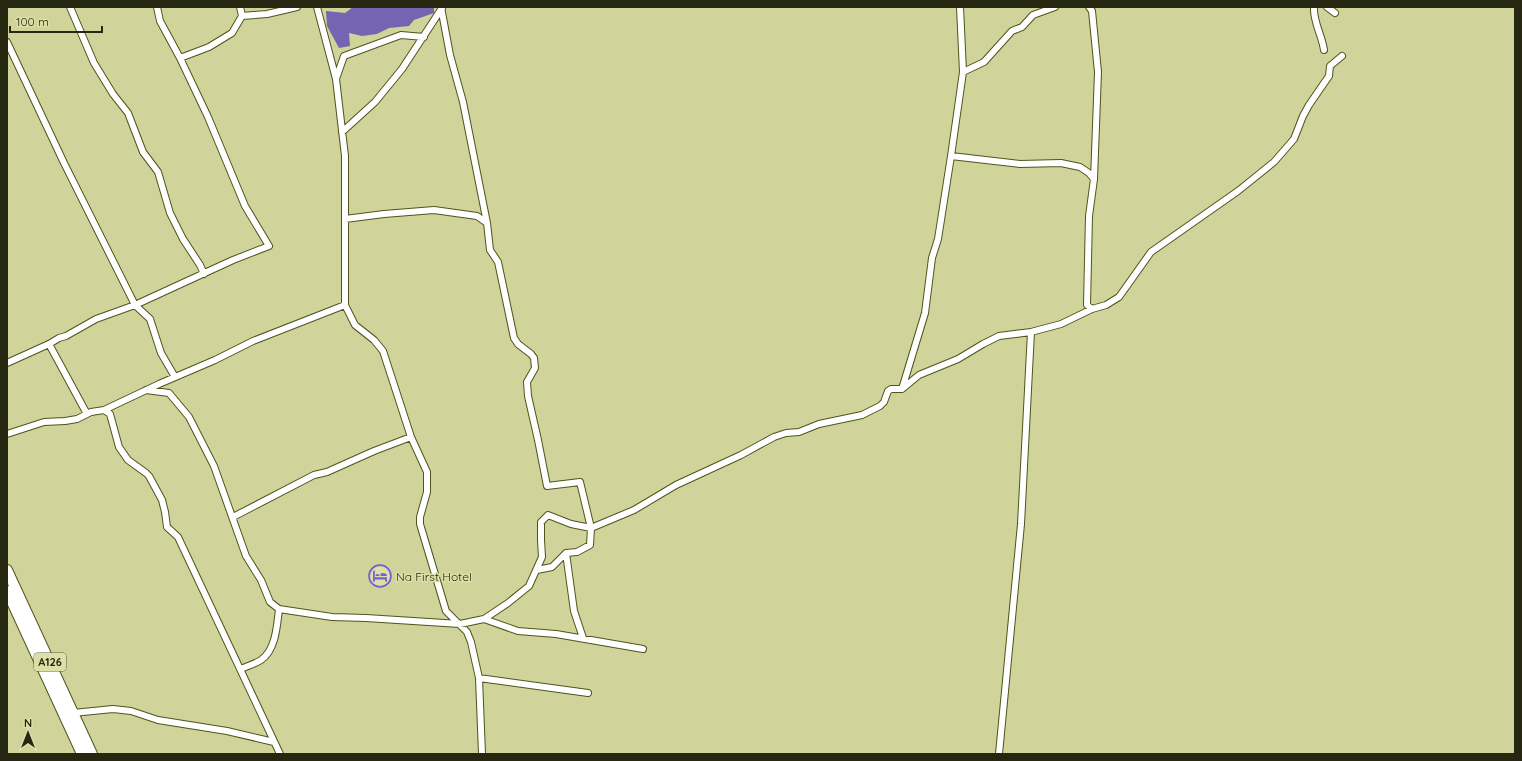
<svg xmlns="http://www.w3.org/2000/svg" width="1522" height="761" viewBox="0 0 1522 761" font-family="Quicksand,sans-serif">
<rect width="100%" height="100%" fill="#d0d39a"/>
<path fill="#7365b1" d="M353 7H434V13L414 20 409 26 389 28 377 34 362 36 349 33 350 46 339 48 327 26 326 11 345 13Z"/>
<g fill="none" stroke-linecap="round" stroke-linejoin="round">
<g stroke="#51531c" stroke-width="8">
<path id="minor" d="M70 7 94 63 113 94 128 113 143 152 158 172 170 213 183 239 200 265 204 274
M157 7 160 21 180 58 208 117 245 206 269 246 233 260 135 305 150 319 161 353 175 377
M317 7 336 79 345 156V305L355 325 374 340 383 351 411 437 427 472V492L420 517V524L446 611 467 632 471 642 479 678 482 754
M441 7 450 55 463 102 487 223
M1089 7 1092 11 1098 72 1094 179
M1314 7C1313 22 1322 35 1324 50
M1327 7 1335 13
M242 16 267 14 297 7
M7 42 64 163 135 305 96 319 66 336 59 338 49 344 7 363
M180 58 209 47 232 33 242 16 240 7
M963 72 984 62 1012 31 1022 27 1033 15 1055 7
M336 79 344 56 401 35 424 37
M342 132 375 102 402 69 442 8
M951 156 1020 164 1061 163 1080 167 1089 173 1094 179 1089 216 1087 305 1092 309
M345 219 384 214 434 210 477 216 487 223 490 250 498 262 514 338 518 344 531 354 534 358 535 368 527 382 528 396 538 440 547 486 580 482 591 528 590 545 577 552 566 553 552 567 537 570
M49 344 87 414
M902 389 925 313 932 258 938 239 951 156 963 72 960 7
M146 390 169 393 189 417 214 466 246 556 261 580 270 602 279 609 332 617 366 618 460 624 484 619 508 603 529 586 542 557 541 540V522L548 515 571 524 591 528 634 510 676 485 741 455 774 437 786 433 799 432 819 424 862 415 880 406 884 402 888 391 891 389H902L919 375 958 359 983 344 999 336 1031 332
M104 410 159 384 215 360 253 341 345 305
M7 434 44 422 65 421 77 419 91 412 104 410 110 414 119 447 128 460 146 473 149 476 162 500 165 512 167 527 178 537 280 754
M233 517 314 475 327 472 374 451 411 437
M566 553 574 611 583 638
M484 619 518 631 556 634 643 649
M241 669C247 666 255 664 261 660 276 650 277 625 279 609
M479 678 588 693
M73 713 113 709 131 711 158 720 227 731 274 742
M999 754 1021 524 1031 332 1061 324 1092 309 1106 305 1119 297 1151 252 1238 191 1274 162 1294 139 1303 116 1309 105 1329 76 1330 66 1342 56"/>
</g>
<g stroke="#51531c" stroke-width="12">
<path id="trunk" d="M7 570 92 754
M7 591 82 754"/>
</g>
<use href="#minor" stroke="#fff" stroke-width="6"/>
<use href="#trunk" stroke="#fff" stroke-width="10"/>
</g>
<defs>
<g id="hotel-ring" transform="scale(1.15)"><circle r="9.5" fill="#dde0a6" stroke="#7a5cd6" stroke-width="1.5"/><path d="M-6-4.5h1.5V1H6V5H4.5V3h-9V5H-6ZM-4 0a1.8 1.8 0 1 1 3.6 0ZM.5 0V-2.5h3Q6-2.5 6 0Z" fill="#7a5cd6"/></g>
</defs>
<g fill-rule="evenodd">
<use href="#hotel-ring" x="380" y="576"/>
</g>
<g text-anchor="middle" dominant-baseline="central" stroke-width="3" stroke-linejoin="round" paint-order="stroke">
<rect fill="#dde0a6" stroke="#5d5e3e" stroke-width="1" x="34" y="653" width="32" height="18" rx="3"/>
<g font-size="11" font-weight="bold" fill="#262711">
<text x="50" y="662">A126</text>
</g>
<g font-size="12" fill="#262711" stroke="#dde0a6" text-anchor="start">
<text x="396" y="576">Na First Hotel</text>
</g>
</g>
<rect width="1522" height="761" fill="none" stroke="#262711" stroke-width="16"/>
<g transform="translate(28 733)" stroke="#dde0a6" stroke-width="3" paint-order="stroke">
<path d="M0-3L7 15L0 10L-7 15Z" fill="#262711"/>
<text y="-6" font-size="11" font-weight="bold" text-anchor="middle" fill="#262711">N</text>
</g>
<path d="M10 26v6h92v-6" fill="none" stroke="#262711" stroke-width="2"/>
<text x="16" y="26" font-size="12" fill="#262711" stroke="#dde0a6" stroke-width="3" paint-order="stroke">100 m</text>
</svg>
